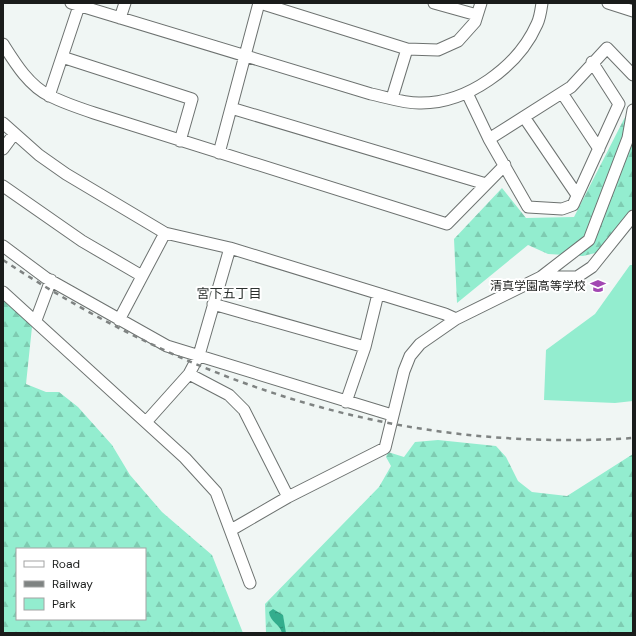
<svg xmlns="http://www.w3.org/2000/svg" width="636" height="636" viewBox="0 0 636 636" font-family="'DM Sans','Noto Sans JP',sans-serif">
<defs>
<pattern id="forest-firs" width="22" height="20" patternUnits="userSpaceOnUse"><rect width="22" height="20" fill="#93edcf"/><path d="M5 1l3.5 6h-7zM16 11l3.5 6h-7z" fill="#7ecbb1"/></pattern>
<pattern id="water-ripples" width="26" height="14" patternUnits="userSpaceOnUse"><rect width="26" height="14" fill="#33ad8d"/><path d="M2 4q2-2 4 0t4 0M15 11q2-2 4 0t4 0" fill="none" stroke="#2a8c72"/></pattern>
</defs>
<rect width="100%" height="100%" fill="#f0f6f4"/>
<path fill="#93edcf" d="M630 265H633V401L615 403 544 400 546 350 595 314Z"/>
<path fill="url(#forest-firs)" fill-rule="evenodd" d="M633 104V206L619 243 612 249 583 256 548 254 528 245 457 303 454 239 502 188 526 218 574 217 624 119Z
M3 297 29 321 32 327 26 384 46 392H59L78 407 112 445 130 475 162 512 212 555 243 633H3ZM17 549H145V619H17Z
M438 440 496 446 506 457 518 481 532 492 567 496 633 454V633H266L265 604 379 487 391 466 386 457 388 452 404 457 415 442Z"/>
<path fill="url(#water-ripples)" d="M273 609 283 615 286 633H282C280 624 270 622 269 612Z"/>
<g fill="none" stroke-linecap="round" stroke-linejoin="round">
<g stroke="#6d7270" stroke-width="13">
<path id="minor" d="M71 3 371 94C386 97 403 103 419 103 467 104 518 67 537 24 540 18 541 10 542 3
M260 3 407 49 438 50 458 41 475 22 481 3
M434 3 477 15
M608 3 633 11
M120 18 125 3
M3 44C15 63 29 86 50 96 64 103 79 108 94 113L447 224 505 165
M62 57 192 99 180 141
M467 93 489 139 528 207 562 209 573 205 619 104 592 62
M562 93 599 149
M49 96 79 6
M392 98 407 49
M231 108 486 184
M524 117 577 195
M3 123 39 155 66 174 165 233 230 248 445 314 456 319
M489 139 571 87 607 48 633 75
M3 149 14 134
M219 153 259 3
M3 186 82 241 142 276
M3 246 46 278 167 346 392 415
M541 277H577L592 267 633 216
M3 292 185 458 216 492 250 583
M213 304 365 347
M36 320 51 280
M119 320 165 233
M189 374 229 395 244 410 288 497
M346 402 365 347 378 294
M146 422 189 374 199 355 230 248
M231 530 288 497 385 448 404 371 410 356 420 344 456 319 541 277 589 240 628 138 633 110"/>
</g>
<use href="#minor" stroke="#fff" stroke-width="11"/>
<path stroke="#7f8382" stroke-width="2.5" stroke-dasharray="5 5" stroke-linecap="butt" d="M3 260C196 387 400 453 633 438"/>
</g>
<defs>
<g id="school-bare" transform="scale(1.2)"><path d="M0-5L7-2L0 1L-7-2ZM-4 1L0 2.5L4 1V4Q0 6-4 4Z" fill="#a247b2" stroke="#fff" stroke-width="2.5" paint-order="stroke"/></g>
</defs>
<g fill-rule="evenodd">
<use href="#school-bare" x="598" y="286"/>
</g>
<g text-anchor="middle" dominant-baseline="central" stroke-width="4" stroke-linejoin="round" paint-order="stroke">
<g font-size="12" fill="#1a1c1b" stroke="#fff" text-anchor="end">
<text x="586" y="286">清真学園高等学校</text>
</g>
<g font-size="13" fill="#2c312f" stroke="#fff">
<text x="229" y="293">宮下五丁目</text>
</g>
</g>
<rect width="636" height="636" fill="none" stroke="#1a1c1b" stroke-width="8"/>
<rect x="16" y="548" width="130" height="72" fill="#ffffff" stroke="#a3a4a4"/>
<rect x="24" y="561" width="20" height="6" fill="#ffffff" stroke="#a3a4a4"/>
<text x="52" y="568" font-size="12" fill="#1a1c1b">Road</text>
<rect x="24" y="581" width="20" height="6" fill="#7f8382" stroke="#a3a4a4"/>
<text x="52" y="588" font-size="12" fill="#1a1c1b">Railway</text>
<rect x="24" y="598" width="20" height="12" fill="#93edcf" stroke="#a3a4a4"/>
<text x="52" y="608" font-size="12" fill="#1a1c1b">Park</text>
</svg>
